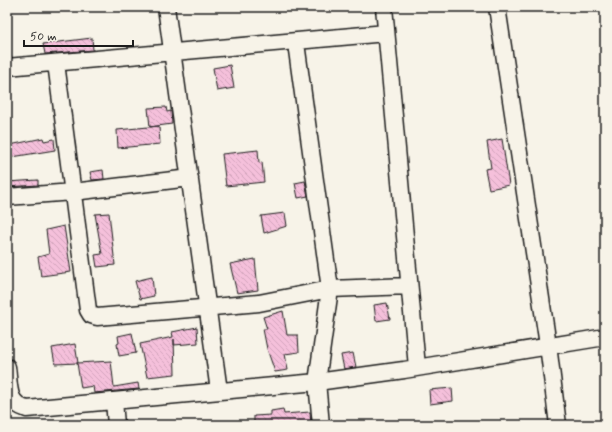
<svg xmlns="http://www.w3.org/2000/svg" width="612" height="432" viewBox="0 0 612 432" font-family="Mynerve,sans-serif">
<defs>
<pattern id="building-back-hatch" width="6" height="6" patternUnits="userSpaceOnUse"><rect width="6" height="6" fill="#f5c0db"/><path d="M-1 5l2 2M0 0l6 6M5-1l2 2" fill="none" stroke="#d1a4bb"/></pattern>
</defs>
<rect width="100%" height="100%" fill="#f7f3e8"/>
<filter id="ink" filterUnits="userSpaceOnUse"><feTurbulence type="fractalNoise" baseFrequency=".025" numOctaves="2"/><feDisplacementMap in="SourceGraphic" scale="8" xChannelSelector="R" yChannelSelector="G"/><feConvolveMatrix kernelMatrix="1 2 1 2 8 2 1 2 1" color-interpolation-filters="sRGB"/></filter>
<g filter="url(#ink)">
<path fill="url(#building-back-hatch)" stroke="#1c1c1c" d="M92 38 93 50 45 54 43 44Z
M230 65 234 88 217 91 213 68Z
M166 107 167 112 171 111 172 124 150 127 148 108Z
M159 126 160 144 118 148 117 130Z
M43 138 44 141 54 139 55 150 12 157 10 145Z
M502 139 509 185 489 189 485 169 491 168 487 142Z
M258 150 259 163 262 162 264 182 226 186 222 154Z
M103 170 104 179 92 180 90 172Z
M38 180V185L7 187V182Z
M305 181 308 196 298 198 295 183Z
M109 213 115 265 97 267 95 255 102 254 95 214Z
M285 213 287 226 264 233 261 216Z
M64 226 71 272 41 276 38 257 49 254 46 230Z
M255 259 258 290 237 293 230 264Z
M152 277 154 296 140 299 135 281Z
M387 303 390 319 376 321 374 305Z
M283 311 287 335H298L299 352 285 354 288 370 275 372 267 349 263 329H267L263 317Z
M197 327 198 343 174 345V339L175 374 147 377 140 344 173 337 172 332Z
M132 333 136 353 119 356 117 344 119 343 118 336Z
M75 344 78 363 55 364 52 348Z
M353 353 356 367 344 369 341 355Z
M111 361 114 387 138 383 139 389 94 393 93 386 81 388 77 363Z
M452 388 453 401 430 404 429 390Z
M283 409 284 414 310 412 311 425H304L303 422 286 425H254V416L271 415V411Z"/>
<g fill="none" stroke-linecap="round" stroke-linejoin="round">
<g stroke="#1c1c1c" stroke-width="19">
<path id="minor" d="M166 7 219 391
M384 7 417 367
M497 7 548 345 558 425
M296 43 330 289 317 382 321 425
M56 63 88 310 91 315 97 317 259 303 330 289 409 286
M7 67 386 33
M7 197 73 192 190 178
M7 367C10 386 6 403 27 409L317 382 404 370 605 337
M114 401 116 425"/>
</g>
<use href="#minor" stroke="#f7f3e8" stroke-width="16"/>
</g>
</g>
<rect width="612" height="432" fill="none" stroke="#f7f3e8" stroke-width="24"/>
<rect x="12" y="12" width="588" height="408" fill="none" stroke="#1c1c1c" stroke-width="1.5" filter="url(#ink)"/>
<path d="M24 40v6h109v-6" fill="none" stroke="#1c1c1c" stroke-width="2"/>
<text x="30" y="40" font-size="12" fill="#1c1c1c" stroke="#f7f3e8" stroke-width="3" paint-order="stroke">50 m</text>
</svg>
